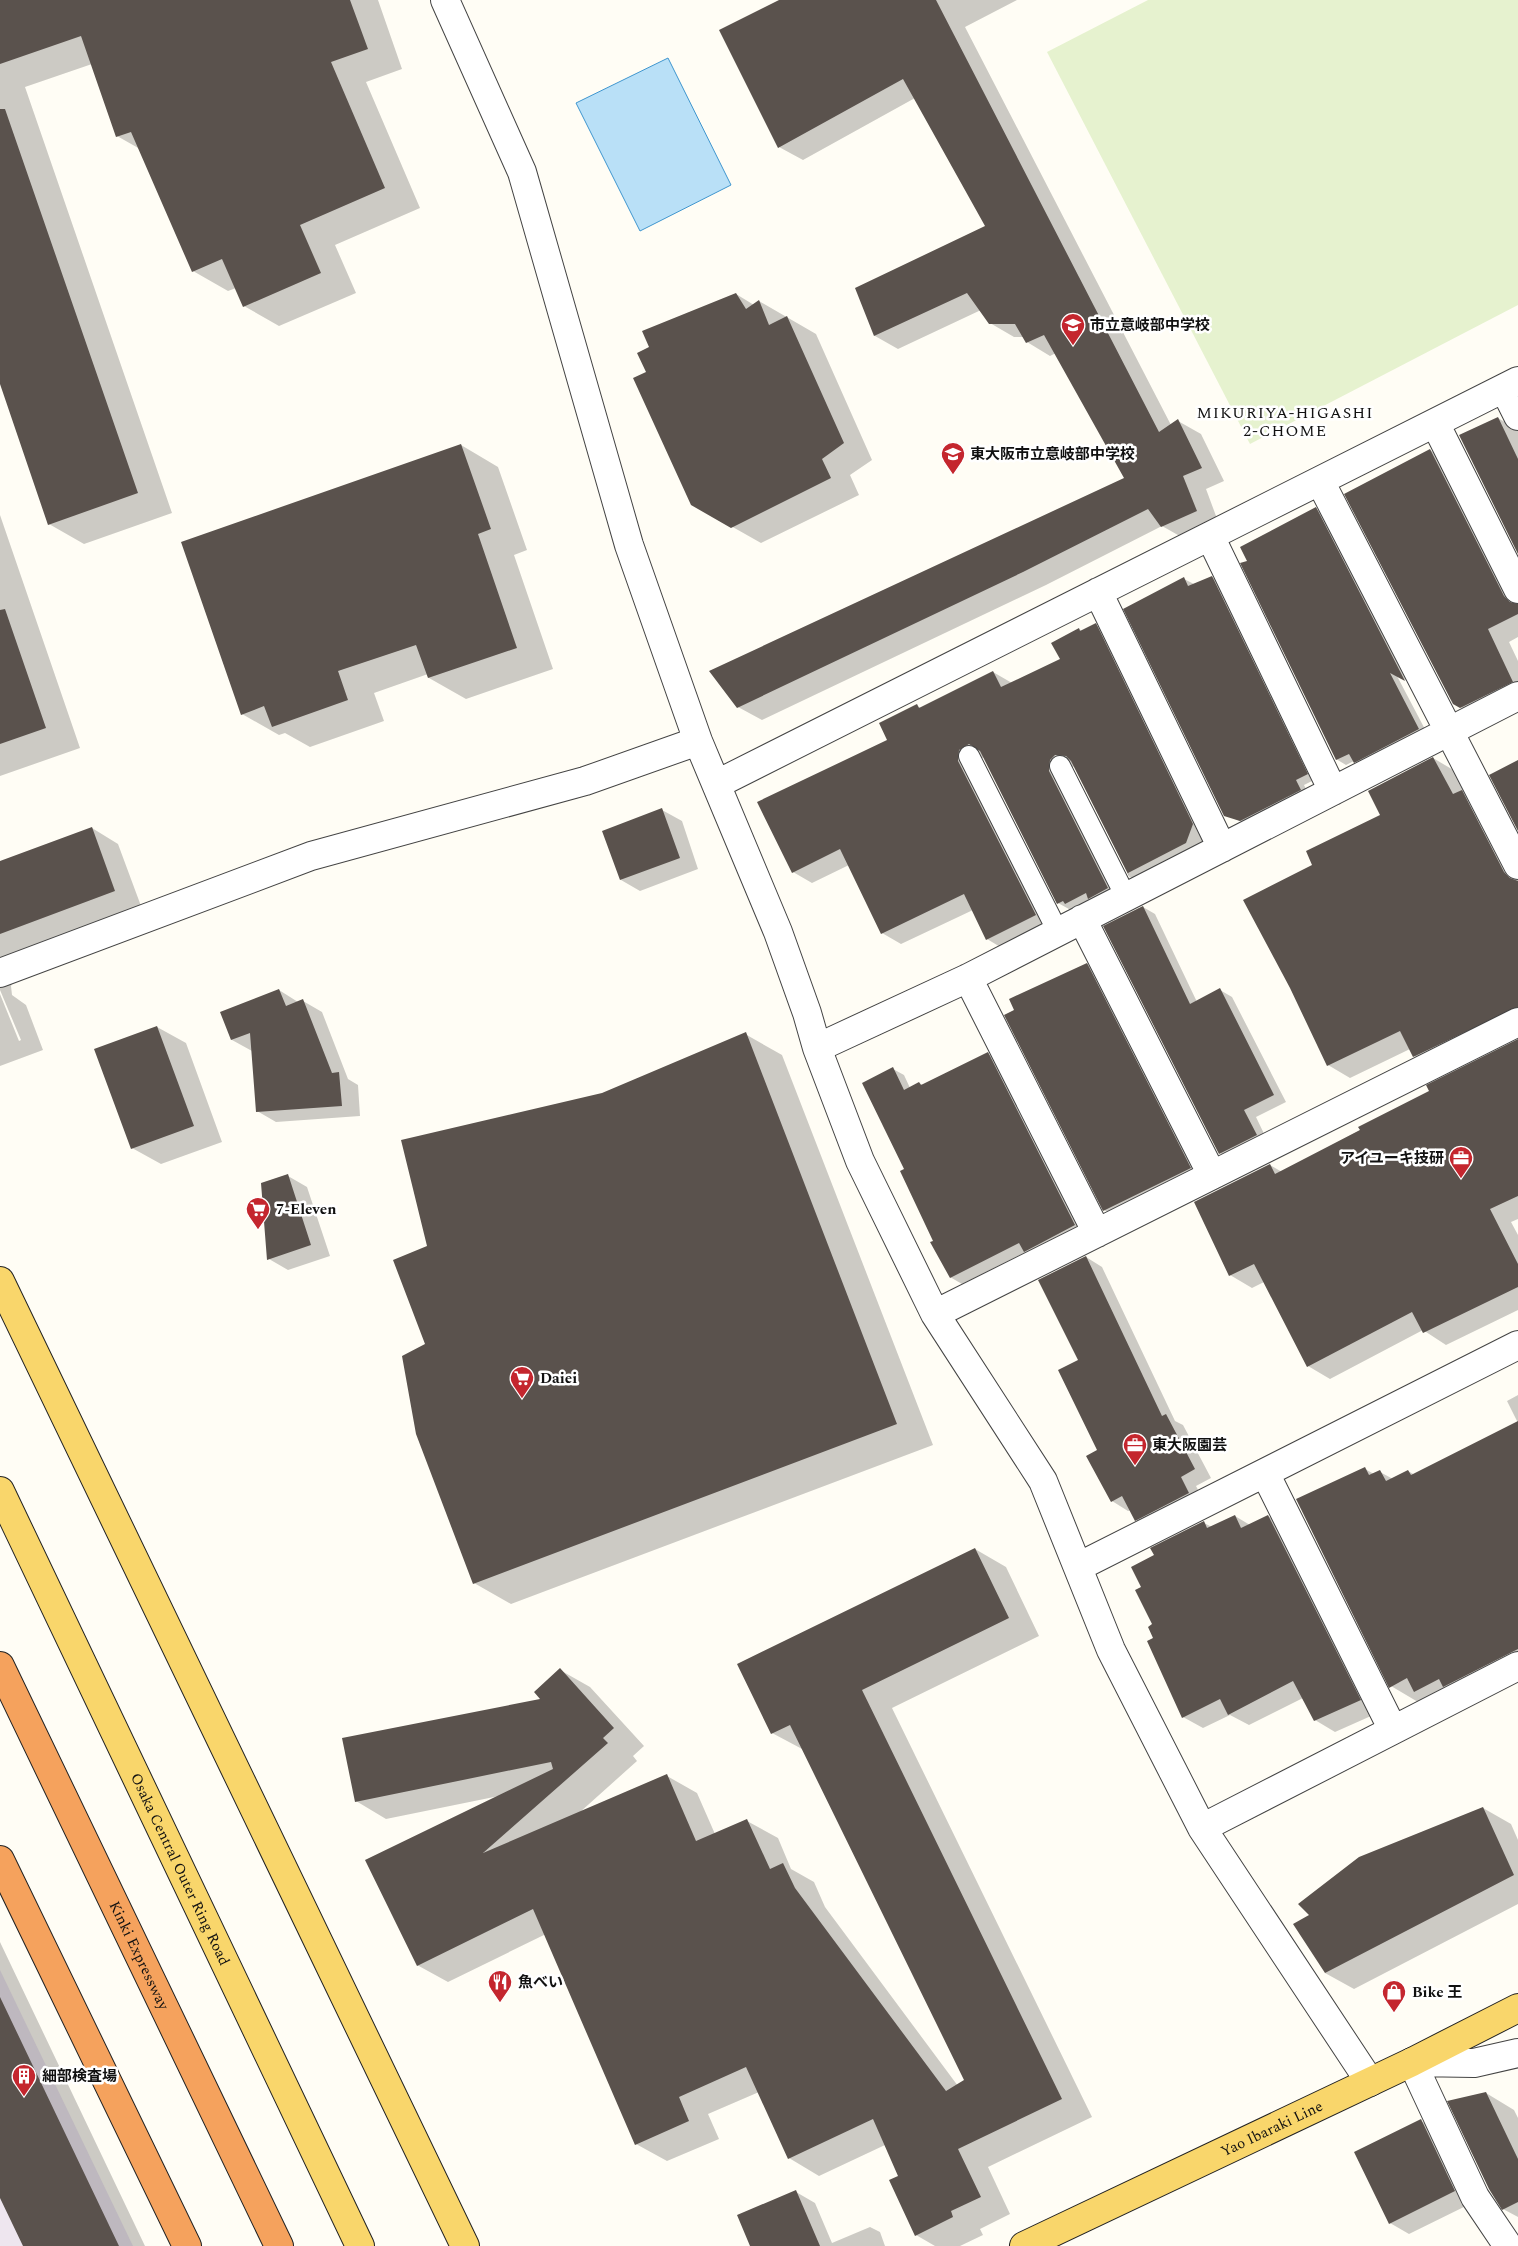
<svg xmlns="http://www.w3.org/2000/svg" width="1518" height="2246" viewBox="0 0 1518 2246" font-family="Spectral,'Noto Sans JP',serif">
<rect width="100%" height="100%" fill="#fffdf5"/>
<path fill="#eee6ef" d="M0 1970 133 2246H0Z"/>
<path fill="#e6f2cf" d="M1148 0H1518V305L1250 444 1047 52Z"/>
<path fill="#b9e0f7" stroke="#3f96cf" d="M668 58 731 185 640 231 576 103Z"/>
<path fill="#0003" d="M0 0H378L402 69 366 82 420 208 335 245 356 293 279 326 244 306 236 288 228 291 193 271 140 149 117 136 92 64 25 87 172 513 84 544 49 524 0 380Z
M782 0H1017L965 27 1171 425 1178 421 1201 434 1224 481 1206 489 1219 524 1185 539 1162 526 1046 585 762 720 738 707 1126 479 1056 353 1050 356 1027 342 1024 337H1014L990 323 981 310 898 349 875 336 857 288 987 226 915 98 803 160 779 147Z
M736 294 754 305 759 301 816 334 872 460 850 475 859 495 761 543 692 504 648 373Z
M1498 418 1518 430V551Z
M461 445 498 467 527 550 514 555 553 669 466 699 429 678 428 674 374 693 384 721 310 747 285 733 279 735 242 714Z
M1430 450 1452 463 1518 594V637L1509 642 1518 661V702L1476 716 1454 703Z
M1316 509 1325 514 1413 684 1397 676 1428 735 1364 767 1354 761 1346 765 1336 759 1248 561Z
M0 515 80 748 0 776Z
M1212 577 1221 583 1316 779 1304 785 1309 795 1250 825 1225 815 1184 579 1194 584Z
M1096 625 1115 636 1212 836 1148 887 1130 877 1074 766 1067 776 1127 900 1078 914 1058 903 984 757 979 760 1055 926 1007 951 987 939 973 910 901 944 882 933 849 865 812 883 793 872 889 740 917 706 921 708 993 672 1012 683 1061 660 1079 629 1082 631Z
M1433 758 1455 771 1518 871V1028L1436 1069 1414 1056 1410 1049 1350 1078 1328 1065 1314 865 1381 815Z
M662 810 682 821 698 869 640 891 621 880Z
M92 828 118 844 141 906 15 978 11 986 12 995 26 1005 43 1050 0 1066V994L19 1041 21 1040 0 990V863Z
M1143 907 1155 914 1197 1002 1220 990 1232 997 1286 1102 1256 1117 1268 1142 1232 1160 1220 1153Z
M1087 964 1096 970 1200 1174 1113 1215 1104 1210Z
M279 990 298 1002 303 1001 322 1012 348 1079 358 1085 360 1116 276 1122 257 1111 252 1051 232 1040 221 1013Z
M157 1027 186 1043 222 1142 161 1164 132 1148Z
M745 1034 782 1055 933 1445 511 1604 474 1583 427 1345 602 1094Z
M1518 1041V1219L1511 1222 1518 1235V1310L1446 1345 1423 1330 1330 1379 1308 1366 1264 1282 1252 1288 1230 1275 1270 1165 1282 1172 1431 1092Z
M988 1054 1000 1060 1086 1231 1036 1258 1026 1252 962 1284 950 1277 906 1170 893 1069 904 1075 910 1088 919 1083 923 1085Z
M288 1176 307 1187 330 1256 288 1270 269 1259Z
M1086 1257 1102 1267 1175 1421 1183 1425 1211 1478 1196 1486 1205 1503 1153 1529 1136 1520 1131 1510 1128 1511 1112 1501 1099 1451 1080 1360Z
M1518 1395V1678L1442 1707 1426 1698 1418 1702 1391 1686 1365 1469 1374 1474 1380 1472 1393 1479 1408 1471 1415 1475 1518 1423 1507 1401Z
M1235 1516 1250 1525 1268 1516 1288 1528 1380 1712 1335 1732 1315 1720 1303 1698 1249 1725 1230 1715 1203 1728 1183 1717 1155 1638 1154 1625 1143 1587 1156 1556 1204 1523 1212 1527Z
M975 1549 1006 1567 1039 1636 892 1708 1092 2117 988 2167 1010 2214 980 2229 983 2235 960 2246H935L916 2235 900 2177 885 2145 819 2176 789 2158 759 2092 708 2114 719 2139 667 2161 636 2144 546 1934 448 1982 417 1965 499 1796 386 1819 356 1801 543 1700 560 1670 590 1687 644 1746 633 1756 637 1761 579 1813 667 1776 697 1793 715 1834 747 1821 778 1838 791 1869 814 1882 825 1907 958 2086 966 2081 804 1750 772 1733Z
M1483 1808 1511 1824 1518 1840V1904L1354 1989 1325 1973Z
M0 1942 145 2246H25L0 2195Z
M1486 2093 1514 2110 1518 2118V2217L1503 2209Z
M1421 2121 1441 2132 1474 2202 1409 2234 1390 2223Z
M796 2192 815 2203 832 2243 870 2227 880 2232 885 2246H751Z"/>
<path fill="#5a524d" d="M0 0H350L368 49 331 62 385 188 300 225 321 273 243 307 222 259 192 272 131 132 116 137 81 36 0 64Z
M779 0H936L1159 432 1178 419 1202 468 1183 476 1197 511 1161 527 1148 509 1023 572 737 708 709 671 1124 478 1044 335 1026 343 1015 324H989L967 293 874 336 855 288 985 226 903 79 778 148 719 30Z
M0 109H5L138 493 48 525 0 384Z
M736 293 746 309 759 300 769 325 787 316 844 443 822 459 831 478 731 528 691 505 633 378 646 372 637 353 649 347 642 331Z
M1498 417 1518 459V554L1459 435Z
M461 444 491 529 478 534 517 648 428 678 416 645 338 671 348 700 272 727 264 706 241 715 181 542Z
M1430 449 1504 596 1510 602 1518 604V614L1488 629 1513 682 1460 708 1453 704 1344 494Z
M1316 507 1405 681 1390 673 1419 729 1354 763 1349 754 1336 760 1240 563 1247 561 1240 547Z
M1212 576 1308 774 1296 780 1301 790 1240 821 1224 816 1123 609 1184 577 1188 586Z
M5 609 46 728 0 744V610Z
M1096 623 1193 824 1186 843 1128 873 1130 878 1071 761 1066 756 1055 755 1050 760 1049 771 1108 888 1088 899 1086 893 1065 904 1063 901 1057 904 980 751 969 744 959 750 958 761 1036 915 986 940 964 894 881 934 840 849 792 873 757 802 887 740 879 723 917 704 919 708 993 671 1001 687 1060 659 1051 643 1079 628 1080 631Z
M1433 757 1453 794 1462 790 1504 872 1510 878 1518 881V1007L1413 1057 1400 1031 1327 1066 1290 988 1243 900 1312 865 1306 851 1380 815 1368 791Z
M1518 760V831L1489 775Z
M662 808 680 858 620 880 602 831Z
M92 827 115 891 0 934V861Z
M1143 906 1190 1004 1220 988 1274 1095 1244 1110 1257 1135 1219 1154 1103 926Z
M1087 963 1191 1168 1103 1211 1004 1015 1014 1010 1009 999Z
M279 989 286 1006 303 999 332 1073 339 1072 342 1106 256 1112 250 1033 231 1040 220 1012Z
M157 1026 194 1126 131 1149 94 1049Z
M746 1032 897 1424 473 1584 416 1434 402 1356 425 1344 393 1260 427 1246 401 1140 602 1093Z
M1518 1039V1196L1490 1209 1518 1264V1287L1423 1333 1412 1312 1307 1367 1254 1264 1229 1276 1194 1202 1270 1164 1275 1174 1360 1130 1358 1127 1429 1091 1426 1085Z
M988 1052 1075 1225 1024 1252 1019 1243 950 1278 930 1242 933 1241 900 1171 904 1169 862 1083 893 1067 904 1090 919 1082 921 1085Z
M288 1174 311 1245 267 1260 261 1183Z
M1086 1256 1162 1416 1166 1414 1195 1469 1181 1477 1189 1493 1135 1521 1122 1496 1111 1502 1086 1456 1097 1450 1058 1370 1078 1360 1038 1280Z
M1518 1421V1649L1443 1687 1439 1679 1414 1692 1407 1678 1389 1688 1296 1499 1365 1467 1369 1475 1380 1470 1386 1481 1408 1470 1411 1475Z
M1235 1515 1241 1528 1268 1515 1361 1700 1314 1721 1293 1681 1228 1715 1220 1699 1182 1718 1147 1641 1153 1638 1148 1627 1152 1624 1135 1590 1141 1587 1131 1567 1154 1555 1150 1548 1204 1521 1207 1528Z
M975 1548 1009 1618 862 1690 1062 2099 958 2149 981 2197 951 2211 953 2217 915 2236 889 2180 898 2176 873 2119 788 2159 746 2067 679 2097 689 2121 635 2145 533 1909 417 1966 365 1860 553 1769 551 1762 355 1802 342 1738 540 1699 534 1692 560 1668 614 1728 603 1738 608 1743 483 1853 667 1774 696 1841 747 1819 770 1869 783 1863 795 1888 946 2091 964 2080 790 1725 771 1734 737 1664Z
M1483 1807 1514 1875 1325 1973 1293 1924 1309 1915 1298 1904 1359 1857Z
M0 1997 119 2246H23L0 2198Z
M1486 2092 1518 2159V2202L1502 2210 1489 2189 1447 2101Z
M1421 2119 1455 2191 1389 2224 1354 2152Z
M796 2190 820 2246H750L737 2215Z"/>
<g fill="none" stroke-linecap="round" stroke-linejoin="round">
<g stroke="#444" stroke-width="22">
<path id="lane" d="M969 756 1058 932
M1060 766 1126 897"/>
</g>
<g stroke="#444" stroke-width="30">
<path id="street" d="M445 0 522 172 629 545 698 741 778 932 807 1013 817 1048 860 1161 935 1314 1043 1481 1111 1650 1202 1828 1370 2082
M1504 388 1518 416
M1435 423 1518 589
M1320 481 1518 865
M1210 536 1333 791
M1098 592 1222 848
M717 784 1518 381
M1082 919 1212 1175
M0 973 311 856 585 781 698 741
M968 978 1097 1233
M817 1048 968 978 1518 696
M935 1314 1518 1022
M1265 1473 1393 1730
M1078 1567 1518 1345
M1202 1828 1518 1666
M1508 2246 1475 2197 1412 2062 1474 2063 1518 2053"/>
</g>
<g stroke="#222" stroke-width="30">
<g id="primary">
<path d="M0 1281 465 2246"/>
<path id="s1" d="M0 1491 360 2246"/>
<path id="s2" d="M1024 2246 1412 2062 1518 2008"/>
</g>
</g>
<g stroke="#222" stroke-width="30">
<g id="highway">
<path id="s3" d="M0 1666 279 2246"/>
<path d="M0 1860 187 2246"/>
</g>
</g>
<use href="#lane" stroke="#fff" stroke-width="20"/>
<use href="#street" stroke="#fff" stroke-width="28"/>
<use href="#primary" stroke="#f9d66b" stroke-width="28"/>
<use href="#highway" stroke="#f5a25d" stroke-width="28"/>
</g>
<defs>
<g id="school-pin" transform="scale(1.25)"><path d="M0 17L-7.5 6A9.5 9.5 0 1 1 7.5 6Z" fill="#c4262e" stroke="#fff"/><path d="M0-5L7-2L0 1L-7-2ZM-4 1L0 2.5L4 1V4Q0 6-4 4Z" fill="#fff"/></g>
<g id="office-pin" transform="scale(1.25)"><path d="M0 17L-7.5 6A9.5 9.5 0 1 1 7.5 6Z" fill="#c4262e" stroke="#fff"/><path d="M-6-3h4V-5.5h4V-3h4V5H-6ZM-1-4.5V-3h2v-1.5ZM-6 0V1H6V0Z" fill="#fff"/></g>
<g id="supermarket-pin" transform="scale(1.25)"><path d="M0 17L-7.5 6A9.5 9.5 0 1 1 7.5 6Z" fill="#c4262e" stroke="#fff"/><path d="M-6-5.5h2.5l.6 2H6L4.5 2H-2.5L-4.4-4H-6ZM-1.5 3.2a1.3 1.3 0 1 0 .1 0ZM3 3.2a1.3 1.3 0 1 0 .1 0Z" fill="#fff"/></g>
<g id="restaurant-pin" transform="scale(1.25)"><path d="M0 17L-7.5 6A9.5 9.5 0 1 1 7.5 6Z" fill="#c4262e" stroke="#fff"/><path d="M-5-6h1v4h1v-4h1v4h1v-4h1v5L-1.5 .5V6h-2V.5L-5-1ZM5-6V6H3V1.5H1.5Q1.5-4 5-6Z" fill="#fff"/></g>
<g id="shop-pin" transform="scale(1.25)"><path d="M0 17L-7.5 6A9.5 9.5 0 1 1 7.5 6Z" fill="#c4262e" stroke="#fff"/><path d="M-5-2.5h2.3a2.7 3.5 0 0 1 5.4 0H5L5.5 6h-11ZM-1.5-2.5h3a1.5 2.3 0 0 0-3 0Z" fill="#fff"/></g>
<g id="building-pin" transform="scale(1.25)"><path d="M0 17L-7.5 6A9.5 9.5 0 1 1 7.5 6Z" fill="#c4262e" stroke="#fff"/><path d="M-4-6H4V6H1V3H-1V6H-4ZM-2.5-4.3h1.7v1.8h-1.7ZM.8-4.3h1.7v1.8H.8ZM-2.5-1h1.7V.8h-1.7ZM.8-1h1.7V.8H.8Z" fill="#fff"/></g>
</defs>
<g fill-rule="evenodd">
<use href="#school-pin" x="1073" y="325"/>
<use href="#school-pin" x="953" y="454"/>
<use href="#office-pin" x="1461" y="1158"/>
<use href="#supermarket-pin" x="258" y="1209"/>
<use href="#supermarket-pin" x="522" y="1378"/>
<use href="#office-pin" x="1135" y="1445"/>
<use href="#restaurant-pin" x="500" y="1982"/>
<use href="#shop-pin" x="1394" y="1992"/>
<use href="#building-pin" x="24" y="2076"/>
</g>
<g text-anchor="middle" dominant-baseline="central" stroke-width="5" stroke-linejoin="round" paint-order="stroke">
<g font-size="15" font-weight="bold" fill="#111" stroke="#fff" text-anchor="start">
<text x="1090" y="325">市立意岐部中学校</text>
<text x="970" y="454">東大阪市立意岐部中学校</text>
<text x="1444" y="1158" text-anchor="end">アイユーキ技研</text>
<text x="276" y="1209">7-Eleven</text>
<text x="540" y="1378">Daiei</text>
<text x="1152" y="1445">東大阪園芸</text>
<text x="518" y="1982">魚べい</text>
<text x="1412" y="1992">Bike 王</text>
<text x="42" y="2076">細部検査場</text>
</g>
<g font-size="15" fill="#111" stroke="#fff">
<text stroke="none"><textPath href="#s1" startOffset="419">Osaka Central Outer Ring Road</textPath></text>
<text stroke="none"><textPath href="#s3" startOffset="321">Kinki Expressway</textPath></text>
<text stroke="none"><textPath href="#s2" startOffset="274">Yao Ibaraki Line</textPath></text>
</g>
<g font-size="16" letter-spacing="1" fill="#111" stroke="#fff">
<text x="1285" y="413">MIKURIYA-HIGASHI<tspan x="1285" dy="18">2-CHOME</tspan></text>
</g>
</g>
</svg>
